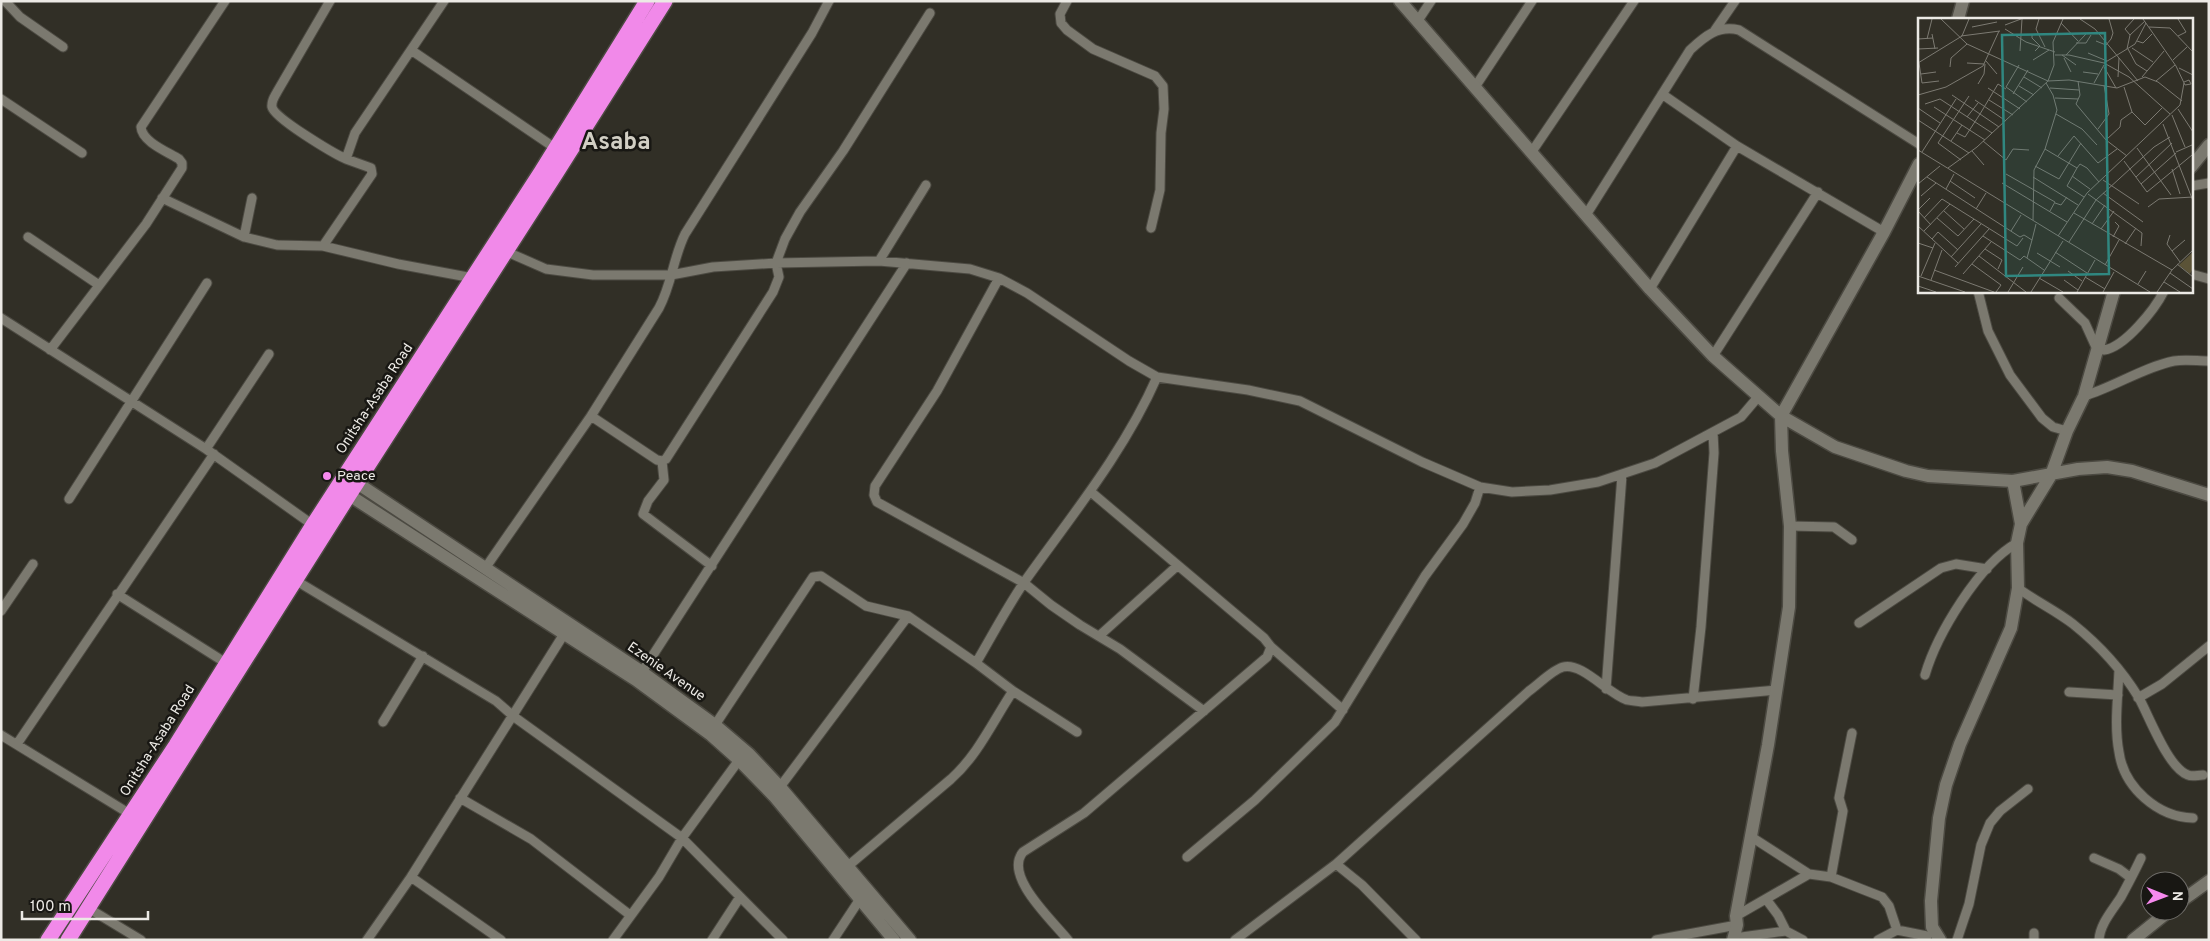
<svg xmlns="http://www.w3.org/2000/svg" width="2210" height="941" viewBox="0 0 2210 941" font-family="Overpass,sans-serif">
<rect width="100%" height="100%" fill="#312f26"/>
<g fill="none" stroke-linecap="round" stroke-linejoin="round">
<g stroke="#4c4a42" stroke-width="11">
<path id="street" d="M5 1 20 17 63 47
M330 1 277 92C275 96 271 101 272 107 274 118 333 153 346 159
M444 1 355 133 346 159 371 168 372 174 323 246 398 264 473 278
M1067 1 1060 14 1061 23 1067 30 1093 49 1155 76 1163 86 1164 109 1161 133 1160 190 1151 228
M1417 22 1431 1
M1715 30 1735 1
M411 50 555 148
M1475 87 1532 1
M1662 94 1737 146 1884 232
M1 99 82 153
M1531 153 1634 1
M2191 186 2209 183
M162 198 244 237 277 245 323 246
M1586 215 1690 50C1705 36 1718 25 1739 30L1919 144
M28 237 99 285
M244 237 252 198
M505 251 546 269 593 275H671L713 267 776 263 879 261 970 269 999 278 1027 293 1129 361 1157 377 1248 390 1300 401 1422 462 1480 487 1512 492 1550 490 1598 482 1655 463 1741 417 1758 397
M879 261 926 185
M2191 274 2209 279
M999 278 937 391 875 486 874 495 877 502 1024 583 1051 605 1080 625 1120 649 1204 711
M1650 289 1737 146
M1978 291 1988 331 2010 375 2042 418 2053 427 2067 431
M2059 298 2085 323 2095 345 2104 350C2125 347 2155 309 2164 291
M1 318 206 449 313 525
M50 350 146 224 182 168V163L179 159C168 152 142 142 141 127L225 1
M1713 356 1818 192
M2084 396C2114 387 2144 367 2174 361 2185 359 2197 361 2209 361
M591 416 657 460 662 461 666 459 773 292 779 277 776 263 785 239 800 212 843 151 930 13
M206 449 269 354
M662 461 664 480 648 501 643 514 712 566
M69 499 207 283
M1790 526 1834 527 1852 540
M486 567 591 416 659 308C672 284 673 258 685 234L812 33 829 1
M295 580 496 701 513 716 682 838 783 940
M2018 588C2035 601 2055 610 2073 624 2098 644 2122 670 2139 698 2149 716 2168 768 2188 775 2192 777 2198 775 2203 775
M117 594 226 663
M1 611 33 564
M1859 623 1941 568 1956 564 1987 569
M1099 636 1177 566
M1271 647 1343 710
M2119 670C2118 697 2114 726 2119 752 2124 788 2158 817 2193 818
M642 672 907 263
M1925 675C1937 634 1979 564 2017 543
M1606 689 1622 475
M1013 691 1077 732
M2069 692 2118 695
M2138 698 2162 684 2209 646
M1693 699 1701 627 1714 453 1713 432
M383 722 423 656
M715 725 813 577 821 576 866 606 908 616 976 663
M1 735 130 814
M17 744 214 454
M780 787 908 616
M460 798 531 839 630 915
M1750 836 1809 874 1831 877 1882 897 1889 906 1897 930
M1187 857 1255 800 1335 722 1425 576 1463 524 1475 503 1480 487
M2094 858 2119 869 2131 878
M1336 864 1362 885 1416 940
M848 866 951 779C978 755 993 721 1013 691L976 663C992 636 1007 607 1025 581 1072 515 1124 452 1157 377
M411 877 501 940
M1831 877 1843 811 1839 798 1852 733
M1766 899 1778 915 1786 931
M88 908 141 940
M1736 916 1809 874
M2034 933V940
M1734 938 1786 931 1803 940
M367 940 411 877 564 634
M613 940 659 877 682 838 739 760
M712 940 740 897
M833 940 860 899
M1068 940C1053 921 1003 876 1023 852L1084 813 1267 657 1271 647 1264 638 1091 492
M1235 940 1336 864 1529 691C1539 684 1552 670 1563 667 1582 662 1607 693 1627 700 1631 701 1637 701 1642 702L1777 690
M1656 940 1737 925
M1878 940 1897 930 1927 936
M1957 940 1969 904 1981 845 1990 823 2000 811 2028 789
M2099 940C2100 924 2112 911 2121 897 2128 884 2135 871 2141 858"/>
</g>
<g stroke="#4c4a42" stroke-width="15">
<path id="secondary" d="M1400 1 1650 289 1713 356 1781 416 1835 447 1906 471 1928 476 2013 481 2078 469 2107 467 2132 471 2209 495
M1958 19 1963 1
M2191 167 2209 145
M2013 481 2021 524
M357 483 642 672 715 725 749 754 780 787 910 940
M349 495 636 680 711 735 739 760 774 796 894 940
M2180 902 2209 881
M1733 940 1737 925 1736 916 1768 745 1789 607 1790 526 1782 451 1781 416 1884 232 1919 164
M1940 940 1932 927 1931 901 1939 818 1946 785 1960 744 2011 628 2018 588 2017 543 2021 524 2051 475 2067 431 2084 396 2114 291
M2133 940 2169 911"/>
</g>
<g stroke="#4c4a42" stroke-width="18">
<path id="highway" d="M48 940 176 745 313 525 541 172 647 1
M68 940 349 495 555 175 665 1"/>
</g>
<use href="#street" stroke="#7b796f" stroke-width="9"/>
<use href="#secondary" stroke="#7b796f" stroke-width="12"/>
<use href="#highway" stroke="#f189e9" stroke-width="15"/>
</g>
<circle fill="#f689ee" stroke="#181713" stroke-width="2" cx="327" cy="476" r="5"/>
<g text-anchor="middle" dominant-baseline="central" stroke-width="5" stroke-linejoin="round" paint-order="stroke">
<g font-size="14" fill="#eceae5" stroke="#181713">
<text transform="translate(375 399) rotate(-57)">Onitsha-Asaba Road</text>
<text transform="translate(666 672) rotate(35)">Ezenie Avenue</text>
<text transform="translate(158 741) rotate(-58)">Onitsha-Asaba Road</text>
</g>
<g font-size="14" fill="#eceae5" stroke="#181713" text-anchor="start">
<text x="337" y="476">Peace</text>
</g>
<g font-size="24" font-weight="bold" fill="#d2cfc4" stroke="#181713">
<text x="616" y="143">Asaba</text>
</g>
</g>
<g transform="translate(1918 18)">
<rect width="275" height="275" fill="#312f26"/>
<path d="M275 234V250L272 256 261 247Z" fill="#5b5337"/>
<path fill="none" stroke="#7c7a72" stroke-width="1" d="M23 1 49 26 130 63 151 62 199 70 227 59 240 64 264 83M121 1 118 11 127 29M162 1 177 11 220 63M225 1 258 48 267 67 273 66 271 62 266 64M143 5 160 23M87 7 103 1M54 9 79 4M231 9 252 10 275 34M87 11 108 24 137 34M14 16 17 31M114 16V20L122 28 117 33M212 17 207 11 216 1M43 18 82 13M260 18 268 14 260 1M0 21 15 20M9 21 14 1M178 23 188 27 193 21 195 15 191 1M219 23 225 25 234 16M158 25H168L173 17M214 30 235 44M0 31 20 30M209 31 217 26 228 5M210 31 218 46 229 53M102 33 104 1M170 35 189 43M137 37H151L186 45 209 31 212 17 227 3M144 37 158 47M148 37 168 16M146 40 153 54M115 42 131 32M255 42 269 29M68 43 79 56M0 45 44 18 51 1M1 45 4 65 21 63M49 45 66 46M186 45 211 59 252 96M101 47 88 69 109 84M32 49 33 40 49 26M186 49 198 70M261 50 275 57M165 54 180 56M3 56 18 54M106 59 124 70M200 59 201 40M224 59 246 33M160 63 162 77 158 86 188 122 209 138M238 63 257 47M176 65 186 47M60 66 66 56 67 46M101 68 116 77M206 69 214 94 227 107 244 90M70 70 102 91M132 70 161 72M95 76 110 52M0 77 28 69 65 48 81 13M34 77 62 96 47 119 39 115M137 80 160 81M57 82 88 103M71 82 95 97M7 86 22 81 74 115M16 89 67 122M0 90 22 105M260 91 275 114V145M138 96 164 111 179 127M254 97 267 129M49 99 60 85M0 102 51 135M245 106 275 183M81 109 62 96 80 66 88 71M180 111 191 96 186 67M189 121 202 109 203 102 214 94M33 123 44 107M65 123 88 142 95 131 111 132M219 130 253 177M127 131 159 150 162 146 169 150 181 164M0 132 232 274M54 133 66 147M4 134 38 81M258 134 274 127M140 138 156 118 180 145 199 131M43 142 20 125 51 78M206 143 229 174 274 137M117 148 141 161 163 125M30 150 59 129 130 63 136 47 135 24 145 1M159 150 149 168 166 179M254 151 262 176M88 156 137 184 132 193M154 158 172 171M9 159 102 219 106 217 114 222 118 206M115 159 160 187M218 159 254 125M185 162 221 186M32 163 57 180M84 165 149 204M0 166 22 148M223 166 258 135M28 171 36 156M185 175 225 204M170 176 224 215 223 228M3 178 18 165M137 185 143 187 149 179M230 189 241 181 275 179M58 191 68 175M0 192 12 180M0 193 13 207M26 193 46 211M156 195 254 252M6 200 24 181 99 228 105 220M19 200 40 218 56 201M115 202 116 152 127 131 139 92 135 77 128 65M174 206 187 187M0 208 40 245M183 211 196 193M6 213 32 186M93 213 103 197M252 217 249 226 262 244M65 218 102 242 106 238 126 252M140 218 169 175 262 87 266 65M195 219 201 208 197 204M14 221 20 214 40 232M151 224 178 182 236 129 252 119M0 225 15 230M207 226 218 210M67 231 84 242 80 251M254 233 267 222M137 234 169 255M119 235 142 249M61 238 108 274M33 239 63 206M109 240 114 222M54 246 83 267 78 274M259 246 275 259M187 247 201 222M37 249 71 211M16 252 76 274M150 253 164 263M252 255 275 271M45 256 73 224M0 258 47 274M3 258 17 225M167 259 187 271M121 260 145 274M13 262 24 232M146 262 160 272M246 264 262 274M220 266 228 253M0 268 18 274M90 274 105 249M113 274 145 223M159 274 177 242M185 274 196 254M239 274 254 252 275 232"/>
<path fill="#308780" fill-opacity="0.15" stroke="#308780" stroke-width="2.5" d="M187 15 191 256 88 258 84 17Z"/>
<rect width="275" height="275" fill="none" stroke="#eceae5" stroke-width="2.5"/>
</g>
<rect width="2210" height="941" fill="none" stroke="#eceae5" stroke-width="5"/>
<g transform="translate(2165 896) rotate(91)"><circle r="24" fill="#181713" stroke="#6d6b67"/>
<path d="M0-4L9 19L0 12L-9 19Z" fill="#f689ee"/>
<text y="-8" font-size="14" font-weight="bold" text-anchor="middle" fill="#eceae5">N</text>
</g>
<path d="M22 911v8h126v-8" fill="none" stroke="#eceae5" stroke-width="2.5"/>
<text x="30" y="911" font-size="15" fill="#eceae5" stroke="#181713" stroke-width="4" paint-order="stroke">100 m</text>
</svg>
